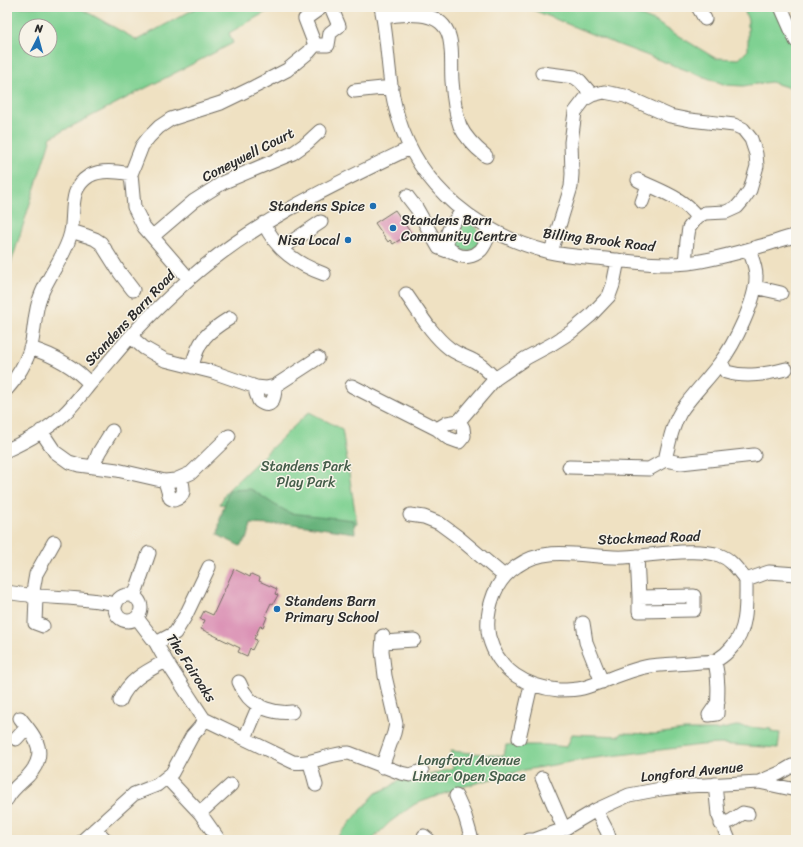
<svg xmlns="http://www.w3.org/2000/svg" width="803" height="847" viewBox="0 0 803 847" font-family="Sriracha,sans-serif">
<rect width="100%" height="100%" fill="#f7f3e8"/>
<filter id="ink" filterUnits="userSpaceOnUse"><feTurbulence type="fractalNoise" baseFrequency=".025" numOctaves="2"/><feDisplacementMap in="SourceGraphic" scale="8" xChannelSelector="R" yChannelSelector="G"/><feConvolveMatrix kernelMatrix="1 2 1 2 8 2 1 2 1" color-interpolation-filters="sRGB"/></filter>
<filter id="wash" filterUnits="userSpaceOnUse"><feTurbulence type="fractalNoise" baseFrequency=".012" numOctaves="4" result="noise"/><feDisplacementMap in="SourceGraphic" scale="16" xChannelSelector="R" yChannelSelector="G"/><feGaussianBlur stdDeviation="0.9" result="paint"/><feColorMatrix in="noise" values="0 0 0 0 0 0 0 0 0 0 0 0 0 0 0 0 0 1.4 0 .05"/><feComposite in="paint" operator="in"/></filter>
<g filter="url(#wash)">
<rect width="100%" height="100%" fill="#efe1c2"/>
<path fill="#7fd192" stroke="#557e5e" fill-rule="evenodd" d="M7 7H78L137 40 198 7H275L229 33 233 43 51 137 7 276ZM26 26H50V50H26Z
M526 7H620L654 21 715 58 739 59 748 50V20L743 7H781L796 41V90L771 82 743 86 726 85 611 42Z
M452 237a14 14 0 1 1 28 0a14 14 0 1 1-28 0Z
M309 412 342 429 357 524 220 504 227 491Z
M736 726 771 729V732L780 733 778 748 720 744 701 745 587 759 525 770 462 787 415 804 390 822 372 840H335L376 793 390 787 404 776 414 779 453 768 451 751 504 756 506 745H547L567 747 572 734 620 736 621 733 655 734 684 730H718Z"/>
<path fill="#67b37c" stroke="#496f54" d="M251 489 275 505 290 513 354 520 355 533 286 523 270 525 251 524 248 537 240 546 218 535 220 519 229 490Z"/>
<g id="blocks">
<path fill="#da8fb4" d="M395 210 411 233 393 244 390 240 388 242 375 223Z
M234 569 250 577 251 574 260 578 259 581 277 589 275 594 278 595 273 604 271 603 265 616 267 617 263 627 260 626 254 639 257 640 252 650 250 648 247 656 238 652 240 648 201 629 205 620 200 619 204 611 213 615Z"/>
</g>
</g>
<g filter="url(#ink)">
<use href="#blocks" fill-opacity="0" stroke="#706b60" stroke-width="1"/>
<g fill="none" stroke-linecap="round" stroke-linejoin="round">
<g stroke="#706b60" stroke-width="15">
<path id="minor" d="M381 7C389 43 387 82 398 117 420 189 479 234 549 252 567 256 588 257 606 259 633 262 661 266 688 263 712 260 737 253 761 246 773 243 784 238 796 236
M698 7 705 19
M781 7 796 41
M383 18C396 14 406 14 420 15 459 19 450 53 452 81 453 95 455 112 460 126 466 139 476 148 486 156
M315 45H328L330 33 339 26 331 7
M315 45 305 19 322 7
M542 73 574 77 580 81 592 95
M354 91 392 87
M638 180C660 191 682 197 697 217
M407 196 417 209 439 248 447 251 452 250
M642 202 648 185
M462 211C458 217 451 224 448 232 441 252 466 265 481 250 486 244 488 237 491 230
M264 223C276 250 297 264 324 274
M71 231 87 236 95 239 101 243 120 273 133 290
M153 236 194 201 224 182 293 153 307 143 320 131
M282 248 321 222
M551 252 571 187 572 174 571 142 575 112 585 99 592 95 604 92 625 96 670 116 690 120 734 125 743 129 751 139 756 154 757 166 750 190 743 200 737 207 726 212 705 213 697 217 689 228 687 241 685 263
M189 279 144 227 134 207 131 174 142 146 149 137 159 127 171 119 221 103 254 87 287 70 309 52 315 45
M755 287 781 293
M406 294C419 312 431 334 449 348 456 354 465 356 474 361 482 365 489 372 495 379
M131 337 144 348 165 360 213 372 256 387 266 388 275 386 318 358
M30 348C53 355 74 366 90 384
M721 362 726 372C747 378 766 374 786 369
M192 367C198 340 207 332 230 318
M352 386 437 429 447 423 459 421 495 379 526 358 552 344 571 332 590 316 609 296 613 285 618 260
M256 387V393L259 401C272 411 275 397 275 387
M7 389C17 378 27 361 31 346 35 330 34 311 41 295 49 274 66 255 71 232 75 212 68 189 89 176 102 169 118 172 131 174
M437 429 448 438 459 442 464 436 463 428 459 421
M41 431 55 452 69 462 79 465 117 470 165 481 175 480 191 473 229 436
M7 450C27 441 47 430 63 415 73 406 81 395 89 385 103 369 116 353 130 337 148 317 168 298 188 280 253 222 333 185 410 148
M665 460 681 463 754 455
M93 467 99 452 112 431
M569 467 649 469 665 460C669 443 672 426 681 411 692 395 708 379 720 363 734 345 757 299 756 276 756 267 752 258 749 250
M165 481 170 498 174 500C186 496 184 489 181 478
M410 515 424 517 439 523 458 537 504 576
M637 556 639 597 694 596V610L639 611V597
M746 580C738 570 731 559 719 555 694 547 652 556 625 557 588 559 550 543 517 566 506 573 499 582 494 594 489 607 486 623 489 637 498 671 526 687 559 690 567 690 575 690 583 688 605 682 626 670 650 666 666 664 683 664 700 662 705 662 712 662 717 660 722 657 728 652 732 647 748 630 746 602 746 580L769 572 796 574
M7 592C43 599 80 596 116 604
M115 608a13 13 0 1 1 26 0a13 13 0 1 1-26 0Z
M32 597 36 574 54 542
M36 597 35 623 43 626
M134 597 149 553
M137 618 156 643 166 661 204 719 293 762C313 765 329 753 349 753L401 773 410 775 422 771
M583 623 586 642 602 682
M383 642 414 640
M156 643 175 633 186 615 209 567
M715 661C719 679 718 695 717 714L709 715 718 702
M239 682C241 685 242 690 245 693 254 708 276 714 292 712
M120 701C128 680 147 671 166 661
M245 738 259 705
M519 738 531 685
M16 739 27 727
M310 763 316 785
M382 767 394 733 396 724 385 676 382 651 383 636
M167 778 200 813 219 840
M542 778 564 829
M759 782 780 773 792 766
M715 784 718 814 729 840
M456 796 465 816 472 840
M7 799C12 789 20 784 28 776 49 753 36 738 20 718
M596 810 607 831 610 840
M200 813 231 785
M721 824 731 821 743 813 748 814
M95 829 106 840
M424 836 429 840
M83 840 134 794 157 785 172 773 192 736 200 727 204 719
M529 840H534L564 829 596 810 629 795 661 789 688 786 759 782 796 790"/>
</g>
<use href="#minor" stroke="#fff" stroke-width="13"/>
</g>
</g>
<g fill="#1f6fb2" stroke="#f7f3e8" stroke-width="1.5">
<circle cx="373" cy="206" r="4"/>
<circle cx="393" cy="228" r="4"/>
<circle cx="348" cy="240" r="4"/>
<circle cx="277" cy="609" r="4"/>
</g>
<g text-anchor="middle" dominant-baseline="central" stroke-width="3" stroke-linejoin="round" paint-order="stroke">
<g font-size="14" fill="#2b2b2b" stroke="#f7f3e8">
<text transform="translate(248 155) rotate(-27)">Coneywell Court</text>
<text transform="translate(599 240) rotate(7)">Billing Brook Road</text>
<text transform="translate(130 318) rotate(-47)">Standens Barn Road</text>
<text transform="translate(649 538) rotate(-2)">Stockmead Road</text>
<text transform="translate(191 668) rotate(57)">The Fairoaks</text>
<text transform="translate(692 772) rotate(-6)">Longford Avenue</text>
</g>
<g font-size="14" fill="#2b2b2b" stroke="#f7f3e8" text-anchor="end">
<text x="365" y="206">Standens Spice</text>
<text x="401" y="220" text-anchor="start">Standens Barn<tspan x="401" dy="16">Community Centre</tspan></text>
<text x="340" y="240">Nisa Local</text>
<text x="285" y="601" text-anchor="start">Standens Barn<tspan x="285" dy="16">Primary School</tspan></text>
</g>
<g font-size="14" fill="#445d4a" stroke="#f7f3e8">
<text x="306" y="466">Standens Park<tspan x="306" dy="16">Play Park</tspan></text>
<text x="469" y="760">Longford Avenue<tspan x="469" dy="16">Linear Open Space</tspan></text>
</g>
</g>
<rect width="803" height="847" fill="none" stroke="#f7f3e8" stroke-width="24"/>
<g transform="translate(38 38) rotate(6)"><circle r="19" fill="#f7f3e8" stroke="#a5a39c"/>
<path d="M0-3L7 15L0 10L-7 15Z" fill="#1f6fb2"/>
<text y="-6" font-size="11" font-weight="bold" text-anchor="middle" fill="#2b2b2b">N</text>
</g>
</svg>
